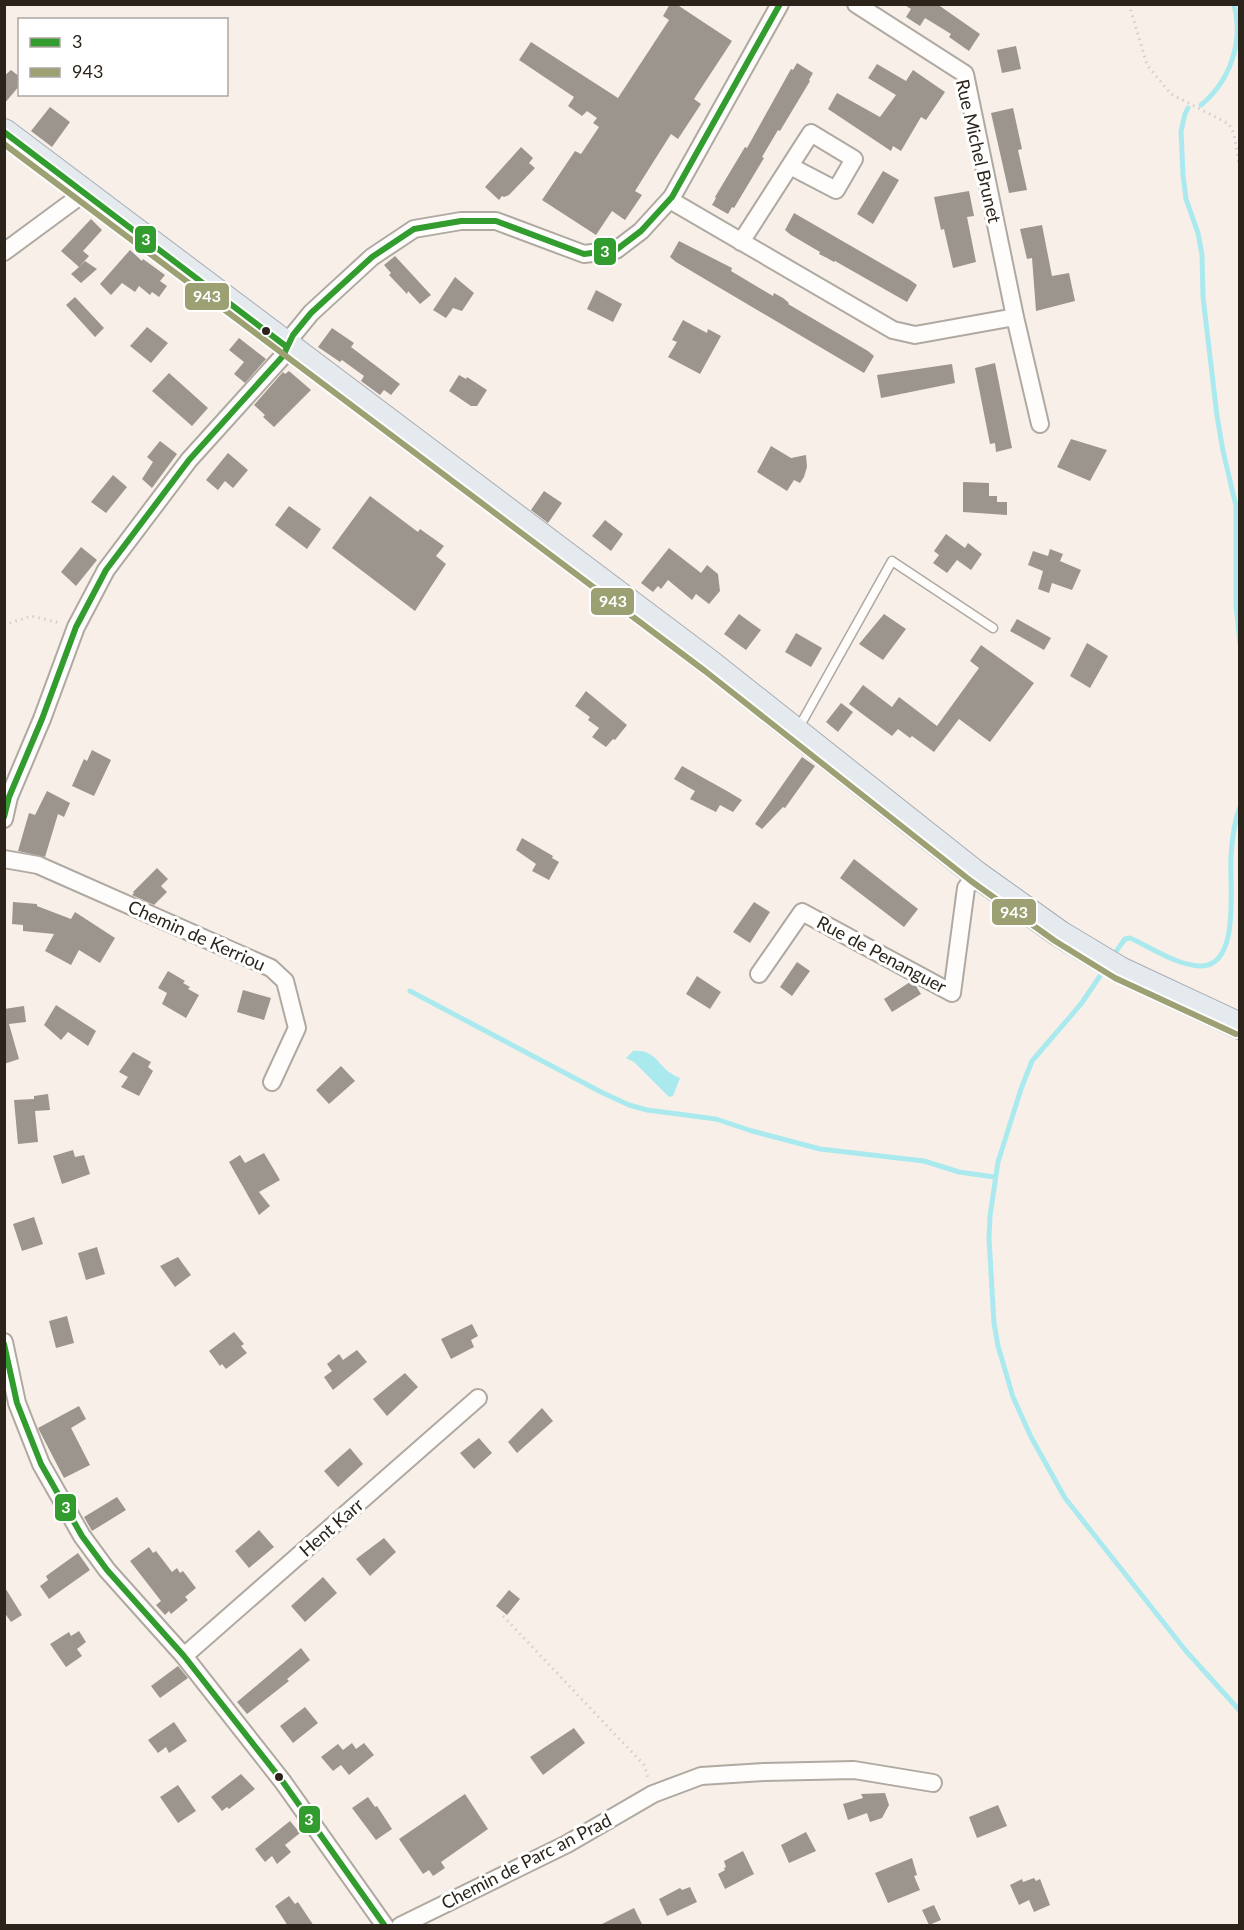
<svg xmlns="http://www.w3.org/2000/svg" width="1244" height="1930" viewBox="0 0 1244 1930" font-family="Lato,sans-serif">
<rect width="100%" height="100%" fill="#f8f0e8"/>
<path fill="#aaeaef" d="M633 1051C659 1049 657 1070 680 1078L673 1096 669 1097 634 1062 626 1058Z"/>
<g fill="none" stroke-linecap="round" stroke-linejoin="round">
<path stroke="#aaeaef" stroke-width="5" d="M1201 105C1230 81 1244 42 1234 4
M1188 108 1185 114 1181 131 1183 175 1186 199 1198 233 1202 255 1203 297 1217 416 1223 451 1236 506V605L1240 644
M1117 950 1125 939 1130 938C1152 948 1174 964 1199 966 1242 968 1229 882 1231 857 1232 841 1234 822 1240 807
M1100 976 1081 1004 1032 1061 1021 1089 998 1162 990 1216 989 1238 994 1323 998 1346 1013 1397 1031 1437 1065 1498 1186 1651 1240 1711
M410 991 601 1092 629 1105 647 1110 716 1119 752 1131 820 1149 924 1161 959 1172 994 1177"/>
</g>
<path fill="#9c958d" d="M670 4H676L732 41 694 99 701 104 678 139 671 134 635 191 642 195 625 220 612 211 596 235 542 200 575 151 581 154 599 127 593 123 597 118 587 111 582 116 568 106 574 97 519 60 531 42 618 98 669 20 663 16Z
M903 4H937L980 34 969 51 949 37 951 34 925 18 920 26 906 17 911 9Z
M1016 46 1021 69 1002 73 997 50Z
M797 63 813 73 809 80 810 81 780 131 778 130 762 157 764 158 734 208 732 207 728 214 712 205 716 198 715 197 745 147 747 148 791 69 793 70Z
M877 64 906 81 913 70 945 92 926 120 921 117 901 151 893 146 891 151 828 109 837 93 880 117 896 95 868 78Z
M11 70 20 77V85L4 104V76Z
M50 107 70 122 52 147 31 131Z
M1013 108 1022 149 1018 150 1027 190 1009 193 991 113Z
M521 147 533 158 529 163 535 168 509 195 504 197 502 196 499 200 485 187Z
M883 171 899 180 873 224 857 214Z
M969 191 974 216 967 217 976 262 953 268 944 229 941 230 934 197Z
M794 213 910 280 917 285 907 302 835 261 834 262 827 258 819 254 820 252 791 235 785 230Z
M91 219 102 230 83 251 89 256 79 267 85 261 97 269 81 283 71 274 79 267 61 251Z
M1042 225 1052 276 1069 273 1075 301 1036 311 1032 258 1027 259 1020 229Z
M679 241 732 268 731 271 773 296 774 293 783 298 789 303 788 304 868 351 874 356 864 373 676 262 670 257Z
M130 250 142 261 143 259 165 275 160 281 167 286 159 297 152 292 150 295 139 286 135 292 122 283 111 295 100 284Z
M395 256 431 295 420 304 408 291 407 294 389 275 391 273 384 265Z
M455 277 474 293 462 311 453 308 446 318 433 310Z
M596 290 622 304 613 322 587 309Z
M75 297 104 328 95 337 66 305Z
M683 320 707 333 708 329 721 336 700 374 668 357 677 342 672 340Z
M147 327 168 343 151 363 130 346Z
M332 328 354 343 351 347 400 384 391 395 384 390 380 395 361 381 364 376 342 360 340 362 318 347Z
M239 338 266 359 245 383 234 374 244 362 229 350Z
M995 363 1012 448 996 452 995 443 990 444 975 368Z
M952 364 955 383 881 398 877 375Z
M289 371 311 390 274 427 263 417 265 415 254 405 283 372 285 374Z
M169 373 208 408 192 426 152 391Z
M459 375 466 379 467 377 487 390 477 406H471L449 391Z
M1071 439 1107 450 1090 481 1057 467Z
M160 441 177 454 152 488 142 479 153 462 147 457Z
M771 446 791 458 806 455 807 467 804 477 800 483 794 480 787 491 757 472Z
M228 453 248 470 233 488 225 481 218 490 206 480Z
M113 475 127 487 106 513 91 502Z
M963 482 989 483V496H997V502H1007V515L963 512Z
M544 491 562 503 548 523 531 510Z
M370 496 418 532 420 529 444 546 436 556 446 564 415 611 332 548Z
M289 506 321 529 307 549 275 525Z
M605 520 623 534 611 551 592 536Z
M946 534 965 548 968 543 982 554 971 570 957 560 947 573 933 563 939 555 934 551Z
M81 547 97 560 76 586 61 572Z
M669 548 701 573 707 565 718 574 720 591 709 604 696 594 692 600 668 580 661 589 658 586 653 592 641 583Z
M1050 549 1063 554 1060 561 1081 570 1072 590 1052 583 1049 593 1038 589 1043 571 1028 565 1033 551 1048 556Z
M739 614 761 630 746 650 724 634Z
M884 614 906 629 883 660 859 644Z
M1017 619 1051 638 1044 650 1010 631Z
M796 633 822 648 811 667 785 652Z
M1087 643 1108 656 1090 688 1070 676Z
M981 645 1034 683 990 742 959 719 934 752 912 736 910 738 898 729 892 736 849 704 863 685 892 707 899 697 937 726 979 668 970 661Z
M586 691 627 725 615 740 613 739 606 747 592 737 599 728 588 720 590 717 575 706Z
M841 703 853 712 838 732 826 722Z
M92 750 111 760 94 796 72 786 84 759 87 761Z
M802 757 815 766 785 808 783 807 762 829 755 824Z
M682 766 727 791 742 800 733 812 720 805 716 812 690 799 695 791 674 779Z
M47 791 70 803 64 817 58 814 45 857 18 851 29 813 35 815Z
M522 838 553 856 552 858 559 862 549 880 532 871 536 864 516 850Z
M854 859 918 909 904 927 840 878Z
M157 868 168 879 161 886 167 892 154 905 132 895 134 893 133 892Z
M13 902 37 904V906L71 919 75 912 115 938 100 963 79 950 71 965 45 951 54 934 23 931V925L12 924Z
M754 902 770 912 750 943 733 932Z
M797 962 810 971 792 996 780 987Z
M168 971 185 981 183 983 190 987 188 989 199 995 186 1018 162 1004 167 993 158 988Z
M697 976 721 992 710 1009 686 994Z
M910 982 916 986 921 994 892 1012 884 999Z
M243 990 271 998 264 1020 237 1012Z
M56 1005 96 1031 88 1046 68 1032 61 1040 44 1025Z
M24 1006 26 1022 9 1024 19 1059 4 1064V1009Z
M133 1052 151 1062 148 1067 153 1071 139 1096 121 1087 128 1077 119 1072Z
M341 1066 355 1081 329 1104 316 1090Z
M48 1094 50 1110 35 1111 38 1142 18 1144 14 1100 34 1099V1096Z
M73 1150 75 1157 84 1155 90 1174 62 1184 53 1156Z
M264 1153 280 1180 259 1192 270 1206 259 1215 229 1162 240 1155 245 1163Z
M34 1217 43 1244 22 1251 13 1224Z
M97 1247 105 1274 86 1280 78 1253Z
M178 1257 191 1275 175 1287 160 1266Z
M67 1316 74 1343 56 1348 49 1321Z
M472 1324 478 1336 471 1340 474 1347 451 1359 441 1339Z
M234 1332 244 1344 241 1346 247 1353 226 1369 222 1364 220 1366 209 1351Z
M357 1350 367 1362 333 1390 324 1377 332 1371 327 1364 339 1354 343 1360Z
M405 1373 418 1387 387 1416 373 1399Z
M79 1406 86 1419 71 1428 90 1465 64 1478 38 1428Z
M542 1408 553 1421 517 1453 508 1442Z
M479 1438 492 1453 474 1469 460 1453Z
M350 1448 363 1464 338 1487 324 1471Z
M117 1497 126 1510 92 1531 84 1517Z
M259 1530 274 1547 249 1568 235 1551Z
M384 1538 396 1552 370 1576 356 1559Z
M149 1547 153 1553 156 1551 172 1572 177 1568 180 1573 183 1571 196 1588 185 1597 188 1600 171 1614 169 1611 165 1615 156 1605 161 1601 130 1561Z
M78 1553 90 1570 49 1599 40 1586 48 1580 46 1576Z
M323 1577 337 1593 305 1622 291 1606Z
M4 1586 22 1615 11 1622 4 1612Z
M509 1590 520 1599 507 1615 496 1606Z
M79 1631 86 1642 77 1649 82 1656 66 1667 50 1644 69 1632 71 1636Z
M301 1648 310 1660 287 1679 289 1681 247 1714 237 1702Z
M178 1666 188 1678 160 1698 151 1686Z
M305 1707 318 1723 293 1743 280 1726Z
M174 1722 187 1741 169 1753 166 1747 158 1753 148 1740Z
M574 1728 585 1743 543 1775 530 1757Z
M352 1743 356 1749 364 1743 374 1755 349 1775 341 1765 333 1771 321 1757 338 1744 343 1750Z
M241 1774 255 1789 229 1809 227 1807 222 1811 211 1797Z
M178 1785 196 1811 178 1823 160 1797Z
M885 1793 889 1805 882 1818 870 1822 867 1813 848 1820 843 1804 863 1798 861 1794Z
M465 1794 488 1829 441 1862 445 1868 433 1876 429 1870 423 1874 399 1839Z
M368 1797 375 1807 377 1806 392 1829 376 1840 352 1808Z
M998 1805 1007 1826 977 1838 969 1817Z
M290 1821 300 1833 285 1845 291 1852 277 1864 272 1856 265 1862 255 1849Z
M806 1832 816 1851 789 1863 781 1845Z
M743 1851 754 1874 725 1889 718 1874 725 1870 724 1868 726 1867 724 1861Z
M912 1858 917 1875 914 1876 920 1890 888 1903 875 1873Z
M1034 1878 1036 1881 1040 1879 1050 1905 1034 1912 1029 1900 1019 1905 1010 1885 1022 1879 1023 1882Z
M690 1887 697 1902 667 1916 659 1899 680 1888 682 1890Z
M289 1896 295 1904 298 1902 314 1926H288L275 1906Z
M934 1905 941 1920 929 1925 922 1910Z
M634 1908 643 1926H598Z"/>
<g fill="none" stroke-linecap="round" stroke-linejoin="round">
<g stroke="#b0a9a1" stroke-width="11">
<path id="service" d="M798 729 892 561 993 628"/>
</g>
<g stroke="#b0a9a1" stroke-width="20">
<path id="minor" d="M856 4 965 74 1015 317 1040 424
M670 200 893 330 915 335 1015 317
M741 242 811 133 854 159 836 190 790 166
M4 252 84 193
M4 819 9 797 42 719 76 627 106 570 189 460 283 356 293 335 311 313 372 257 414 229 461 221H496L584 254 616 250 641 231 672 197 780 4
M4 859 38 865 271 968 285 981 297 1028 272 1082
M759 974 802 912 952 993 966 888 976 874
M4 1342 17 1403 41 1464 82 1536 107 1570 184 1656 283 1782 385 1926
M184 1656 478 1398
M400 1926 567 1844 653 1794 701 1776 764 1772 854 1770 933 1783"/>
</g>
<g stroke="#a8adb3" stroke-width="28">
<path id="primary" d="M4 132 711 664 976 874 1060 934 1120 970 1240 1026"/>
</g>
<path stroke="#d3cfcc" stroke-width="3" stroke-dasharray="1.5 4.5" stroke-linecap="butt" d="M1129 4 1147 65 1171 94 1229 124 1234 134 1240 170
M4 625 31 616 60 623
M503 1616 644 1765 648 1778"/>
<use href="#service" stroke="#fefdfc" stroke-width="8"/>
<use href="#minor" stroke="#fefdfc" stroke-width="16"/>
<use href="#primary" stroke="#e5eaef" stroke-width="26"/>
<g stroke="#fff" stroke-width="10">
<path id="bus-1" d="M4 132 287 347
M4 817 9 797 42 719 76 627 106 570 189 460 283 356 293 335 311 313 372 257 414 229 461 221H496L584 254 616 250 641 231 672 197 780 4
M4 1344 17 1403 41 1464 82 1536 107 1570 184 1656 283 1782 385 1926"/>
</g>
<g stroke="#fff" stroke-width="10">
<path id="bus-2" d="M4 144 705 671 971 881 1055 941 1115 978 1236 1034"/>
</g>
<use href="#bus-1" stroke="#339c2e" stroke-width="6"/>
<use href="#bus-2" stroke="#9ca072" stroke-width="6"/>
</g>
<g fill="#2c241a" stroke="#fff" stroke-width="2">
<circle cx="266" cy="331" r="5"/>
<circle cx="279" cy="1777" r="5"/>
</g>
<g text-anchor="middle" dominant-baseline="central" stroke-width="6" stroke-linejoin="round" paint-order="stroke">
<g font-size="18" fill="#2c241a" stroke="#fff">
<text transform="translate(979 151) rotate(77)">Rue Michel Brunet</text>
<text transform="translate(197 935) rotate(24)">Chemin de Kerriou</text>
<text transform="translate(882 954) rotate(28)">Rue de Penanguer</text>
<text transform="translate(331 1527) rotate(-41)">Hent Karr</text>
<text transform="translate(526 1861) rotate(-27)">Chemin de Parc an Prad</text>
</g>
</g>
<g stroke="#fff" stroke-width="2">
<rect x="134" y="225" width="23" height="29" rx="6" fill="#339c2e"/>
<rect x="593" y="237" width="24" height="29" rx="6" fill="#339c2e"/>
<rect x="184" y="282" width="46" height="29" rx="6" fill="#9ca072"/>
<rect x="590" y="587" width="45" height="29" rx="6" fill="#9ca072"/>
<rect x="991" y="898" width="46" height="28" rx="6" fill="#9ca072"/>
<rect x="54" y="1493" width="23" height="29" rx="6" fill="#339c2e"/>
<rect x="298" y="1805" width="23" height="29" rx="6" fill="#339c2e"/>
</g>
<g font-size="16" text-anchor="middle" font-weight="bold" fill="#fff">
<text x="146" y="245">3</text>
<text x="605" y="257">3</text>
<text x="207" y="302">943</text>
<text x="613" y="607">943</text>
<text x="1014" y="918">943</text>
<text x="66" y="1513">3</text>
<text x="309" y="1825">3</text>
</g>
<rect width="1244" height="1930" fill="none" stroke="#2c241a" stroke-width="12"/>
<rect x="18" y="18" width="210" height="78" fill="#ffffff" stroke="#aba7a3" stroke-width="1.5"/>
<rect x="30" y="38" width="30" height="9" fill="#339c2e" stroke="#aba7a3" stroke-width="1.5"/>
<text x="72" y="48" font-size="18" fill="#2c241a">3</text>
<rect x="30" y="68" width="30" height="9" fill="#9ca072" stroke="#aba7a3" stroke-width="1.5"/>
<text x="72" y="78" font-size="18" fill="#2c241a">943</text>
</svg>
